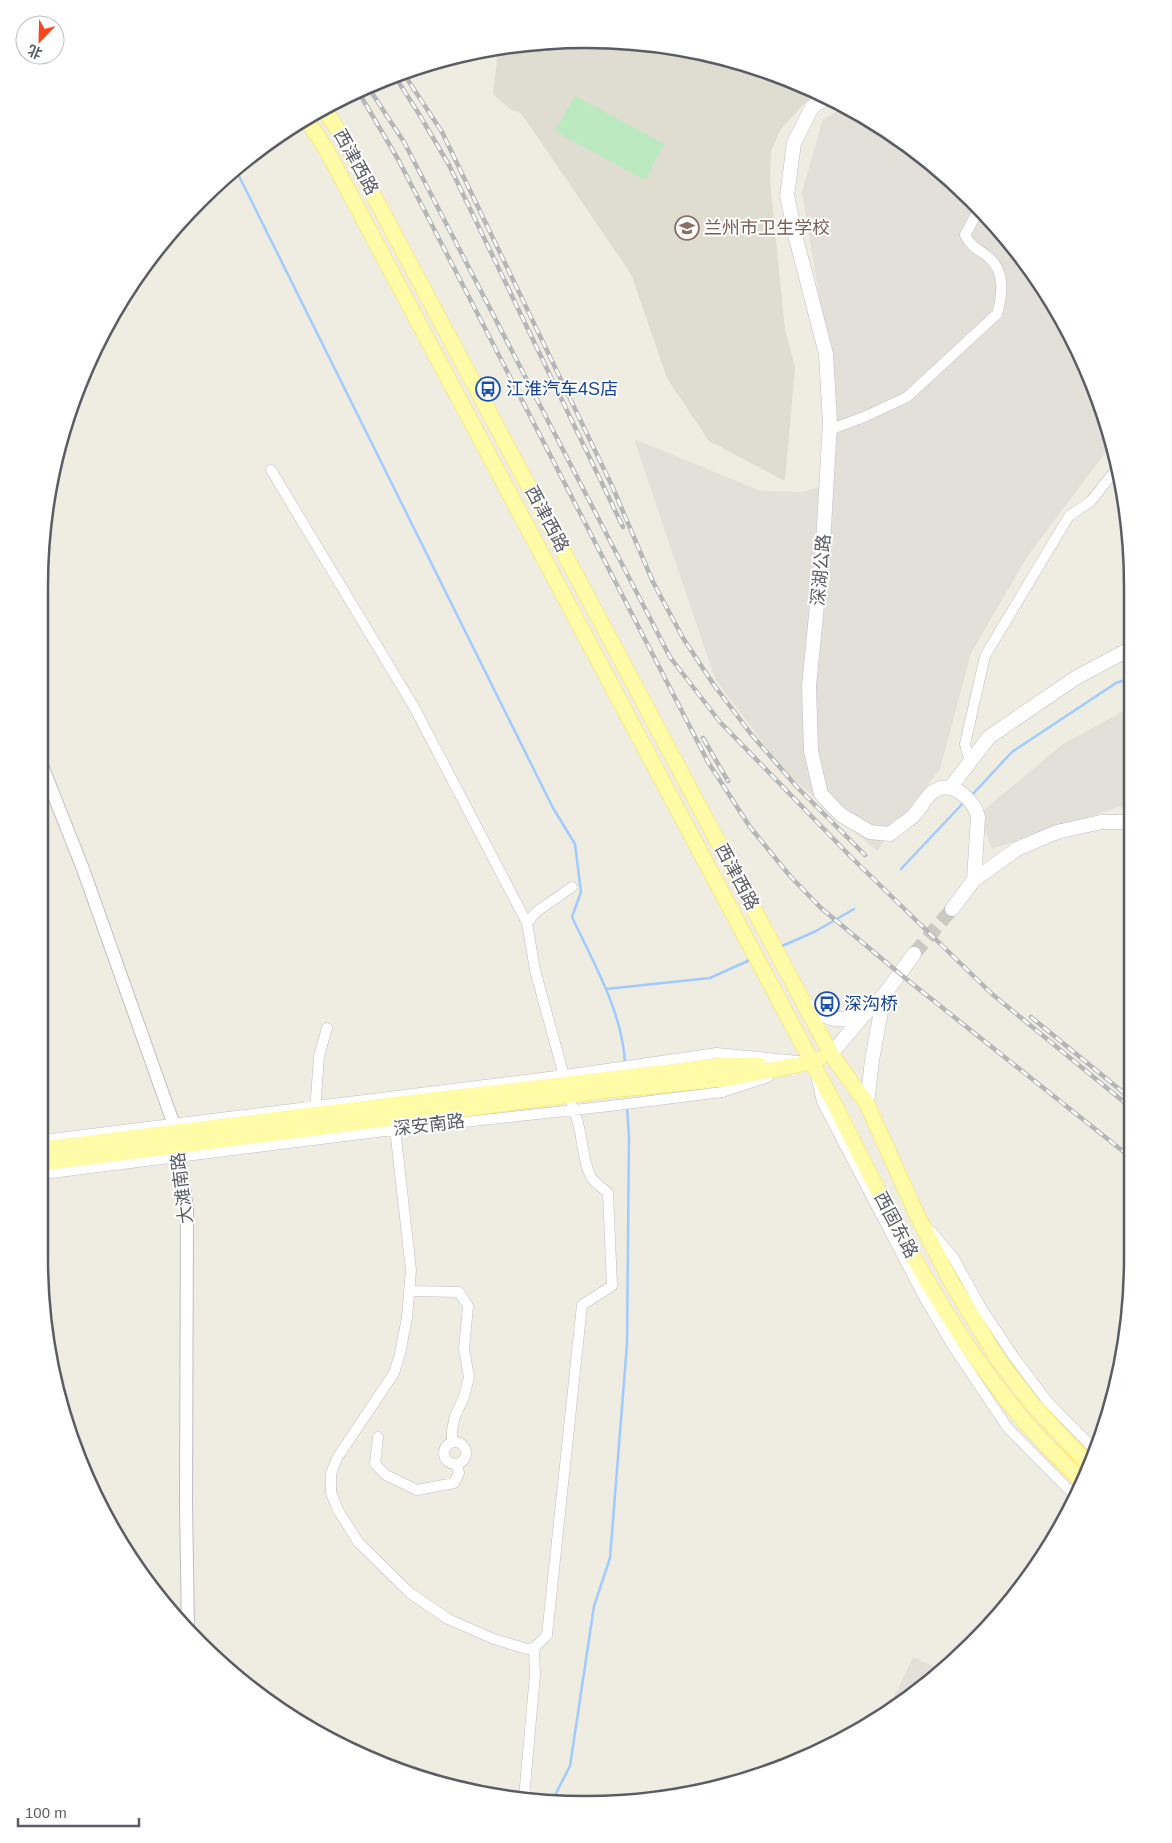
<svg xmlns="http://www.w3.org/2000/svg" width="1172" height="1843" viewBox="0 0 1172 1843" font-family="Arial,'Noto Sans SC',sans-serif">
<rect width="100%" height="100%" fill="#efede1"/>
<path fill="#e2e0d9" d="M846 107 919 152 1020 253 1077 344 1114 441 1027 557 971 653 940 769 877 851 784 771 715 679 634 439 761 491 803 492 831 483 828 352 802 192 823 119Z
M1131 707V809L1119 807 992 849 979 814 1063 744Z
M913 1657 944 1671 886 1714Z"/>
<path fill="#deddd0" d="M622 40 728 57 819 92 805 103 781 129 771 151 770 182 785 330 795 367 785 481 709 441 667 378 631 274 521 113 511 110 493 94 497 60 496 48 515 43Z"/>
<path fill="#bbe9c0" d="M575 96 664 144 645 180 555 131Z"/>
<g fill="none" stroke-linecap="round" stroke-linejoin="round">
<path stroke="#a1cbff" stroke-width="2.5" d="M235 168 553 808 575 844 581 892 572 917C593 962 623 1013 625 1064
M971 796 1012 752 1116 683 1131 678
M901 869 965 801
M780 947 816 931 854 909
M606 989 710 978 752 959
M551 1803 570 1766 594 1606 610 1558 627 1344 629 1137 627 1107"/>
<path stroke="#cac9c2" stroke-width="14" stroke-dasharray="14 7" stroke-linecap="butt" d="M914 954 952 909"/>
<g stroke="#bcbec4" stroke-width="11">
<path id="minor" d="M829 430 864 417 907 397 997 314C1003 294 1005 270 987 256 976 247 973 249 965 235L978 211
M271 470 414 707 527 923 535 970 573 1109C584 1130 580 1156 591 1177 594 1183 603 1188 608 1193L612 1286 582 1305 547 1635 534 1648 527 1649 494 1639 448 1619 410 1593 358 1542 338 1510 331 1493V1474L337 1458 394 1373 400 1354 407 1317 411 1270 395 1129
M970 762 965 744 985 656 1069 516 1091 501 1118 467
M527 923 536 912 572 887
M817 1080 822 1102 925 1299 954 1348 1007 1427 1075 1496
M722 1092 768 1077
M315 1111 319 1056 327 1028
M43 1140 565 1075 717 1053 798 1061
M43 1174 409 1128 610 1106
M931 1231 953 1257 982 1309 1014 1357 1047 1401 1096 1451
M409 1291 459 1292 468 1306 464 1349 469 1377 464 1397 455 1416 452 1430V1442
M378 1437 375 1464 386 1475 417 1490 454 1483 459 1473 457 1464
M444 1453a11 11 0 1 1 22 0a11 11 0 1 1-22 0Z
M524 1798 535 1674 534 1648"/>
</g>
<g stroke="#bcbec4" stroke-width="14">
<path id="tertiary" d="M43 768 83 869 174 1125 187 1208 186 1503 188 1631"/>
</g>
<g stroke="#bcbfc7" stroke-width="15">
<path id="secondary" d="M829 96 812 107 794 143 787 196 797 242 826 354 830 423 823 544 809 686 811 751 821 794 841 815 870 832 890 834C897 828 905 823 912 817 920 810 925 797 934 791 952 779 974 800 978 817L974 880
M950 788 989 737 1077 677 1128 650H1132
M952 909 974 880 1017 849 1057 832 1101 822H1131
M805 1003C826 1020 838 1023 864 1015
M831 1054 864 1015 884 995 914 954
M867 1104 872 1060 884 995"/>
</g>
<g stroke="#ffe14a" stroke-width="16">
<path id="primary" d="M323 107 343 138 831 1054 867 1104 917 1215 952 1283 998 1359 1033 1405 1091 1467
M305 117 326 149 837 1109C890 1216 943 1323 1020 1416 1039 1439 1062 1460 1082 1482
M43 1149 406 1103 719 1066 759 1065
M43 1163 610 1090 720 1080 812 1062 819 1059"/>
</g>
<use href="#minor" stroke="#fff" stroke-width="10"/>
<use href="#tertiary" stroke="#fff" stroke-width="12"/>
<use href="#secondary" stroke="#fff" stroke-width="14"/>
<use href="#primary" stroke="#fffba6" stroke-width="15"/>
<g stroke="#b5b6b7" stroke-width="4.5">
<path id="rail" d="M402 71 442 132 613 488 653 582 683 638 714 685 751 734 797 787 865 855
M394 75 419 114 449 165 623 527
M368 87 404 142 670 657 720 722 851 857 992 994 1130 1107
M358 91 399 161 708 762 750 827 790 876 821 908 905 978 1129 1156
M703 738 728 781
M1031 1017 1124 1093"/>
</g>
<use href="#rail" stroke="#fff" stroke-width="2.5" stroke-dasharray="8" stroke-linecap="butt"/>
<g stroke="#bcbec4" stroke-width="11" stroke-linecap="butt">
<path id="minor-bridge" d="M610 1106 722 1092"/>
</g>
<use href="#minor-bridge" stroke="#fff" stroke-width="10"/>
</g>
<defs>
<g id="university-ring" transform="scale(1.25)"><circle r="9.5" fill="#fff" stroke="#8d6e63" stroke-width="1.5"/><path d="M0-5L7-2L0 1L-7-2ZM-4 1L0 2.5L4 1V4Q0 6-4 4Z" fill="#8d6e63"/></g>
<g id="bus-ring" transform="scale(1.25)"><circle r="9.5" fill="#fff" stroke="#1a4fb4" stroke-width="1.5"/><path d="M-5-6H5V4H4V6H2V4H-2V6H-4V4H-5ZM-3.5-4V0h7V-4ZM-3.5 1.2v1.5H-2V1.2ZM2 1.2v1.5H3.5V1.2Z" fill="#1a4fb4"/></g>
</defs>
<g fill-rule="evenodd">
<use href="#university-ring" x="687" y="228"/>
<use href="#bus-ring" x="488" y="389"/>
<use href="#bus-ring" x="827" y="1004"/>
</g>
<g text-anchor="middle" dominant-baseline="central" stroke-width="4" stroke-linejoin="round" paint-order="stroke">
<g font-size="18" fill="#5a5d64" stroke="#fff">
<text transform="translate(356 162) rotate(61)">西津西路</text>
<text transform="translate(547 519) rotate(62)">西津西路</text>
<text transform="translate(821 570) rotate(-85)">深湖公路</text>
<text transform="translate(737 877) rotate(62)">西津西路</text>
<text transform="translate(429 1125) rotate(-7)">深安南路</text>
<text transform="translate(182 1188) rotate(-97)">大滩南路</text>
<text transform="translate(896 1225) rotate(62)">西固东路</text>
</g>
<g font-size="18" fill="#785e54" stroke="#fff" text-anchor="start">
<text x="704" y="228">兰州市卫生学校</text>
</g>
<g font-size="18" fill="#164399" stroke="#fff" text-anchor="start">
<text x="506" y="389">江淮汽车4S店</text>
<text x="844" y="1004">深沟桥</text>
</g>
</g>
<path d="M0 0H1172V1843H0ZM586 48H586A538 538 0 0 1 1124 586V1258A538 538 0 0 1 586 1796H586A538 538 0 0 1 48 1258V586A538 538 0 0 1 586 48Z" fill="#fff" fill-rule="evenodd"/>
<path fill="none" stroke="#5a5d64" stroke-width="2.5" d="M586 48H586A538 538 0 0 1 1124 586V1258A538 538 0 0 1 586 1796H586A538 538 0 0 1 48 1258V586A538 538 0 0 1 586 48Z"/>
<g transform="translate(40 40) rotate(203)"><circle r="24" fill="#ffffff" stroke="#bdbec1"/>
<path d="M0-4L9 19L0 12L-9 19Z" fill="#fb461a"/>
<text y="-8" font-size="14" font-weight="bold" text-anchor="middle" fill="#5a5d64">北</text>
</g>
<path d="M18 1818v8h121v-8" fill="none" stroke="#5a5d64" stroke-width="2.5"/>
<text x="25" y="1818" font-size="15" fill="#5a5d64" stroke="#ffffff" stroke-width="4" paint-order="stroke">100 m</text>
</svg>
